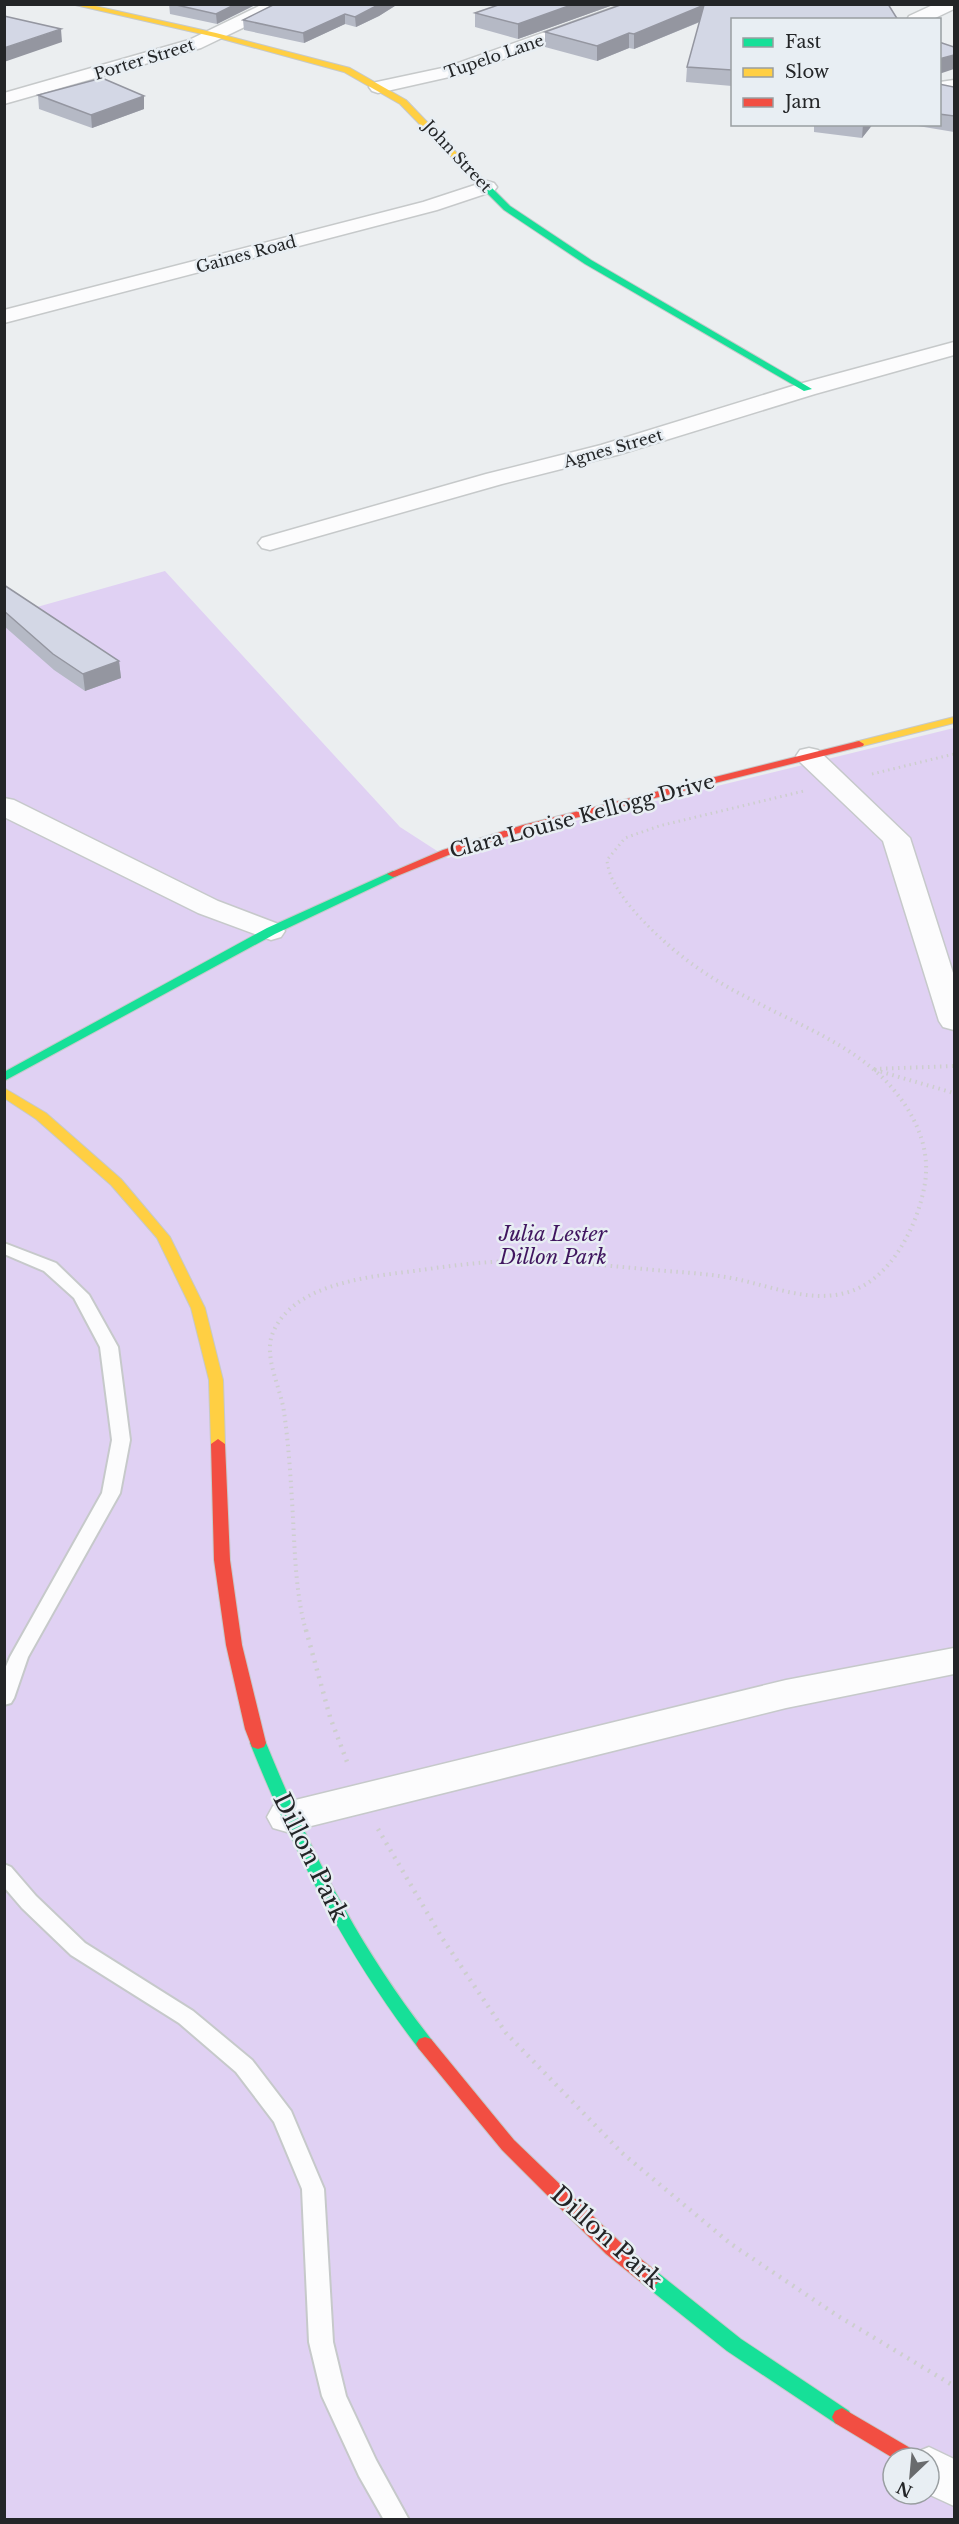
<svg xmlns="http://www.w3.org/2000/svg" width="959" height="2524" viewBox="0 0 959 2524" font-family="'Libre Baskerville',serif">
<rect width="100%" height="100%" fill="#ebeef0"/>
<path fill="#e0d1f3" fill-rule="evenodd" d="M165 571 400 827 448 858 542 829 954 728V2519L5 2520V616ZM893 2458H929V2494H893Z"/>
<g fill="none" stroke-linecap="round" stroke-linejoin="round">
<g stroke="#c6c9ca" stroke-width="4">
<path id="lane" d="M4 1243 56 1263 89 1295 118 1347 130 1440 120 1493 28 1657 14 1698 11 1703 4 1705V1671L10 1657 102 1493 112 1440 100 1347 74 1298 44 1271 4 1254Z
M4 1864 11 1867 36 1896 85 1943 193 2011 252 2060 291 2111 324 2189 333 2342 346 2396 376 2460 409 2520H384L359 2476 322 2396 309 2342 302 2189 274 2122 236 2072 179 2023 71 1955 22 1908 4 1887Z"/>
</g>
<g stroke="#c6c9ca" stroke-width="3">
<path id="street" d="M263 4H286L284 8 201 48 4 104V93L189 40Z
M624 4H650L648 8 458 75 378 93 372 91 369 87 372 83 447 67Z
M935 4H954V9L931 20H907L909 16Z
M954 80V90L940 92V82Z
M487 181 494 183 497 187 494 191 437 210 4 323V310L423 202Z
M954 342V355L815 394 617 455 502 484 270 550 262 548 258 543 262 538 486 474 601 445 799 384Z
M809 748 818 750 910 838 954 976V1030L943 1027 939 1021 883 841 800 762 796 756 800 750Z
M4 798 14 800 218 901 281 925 285 931 281 937 271 940 198 913 4 817Z
M954 1648V1674L786 1708 287 1832 273 1828 267 1817 273 1806 287 1802 786 1680Z
M929 2447 954 2459V2506L928 2494 929 2458H910L912 2454Z"/>
</g>
<g stroke="#c6c9ca" stroke-width="2">
<path id="fast" d="M468 170H474L510 206 591 260 812 389 804 391 585 264 504 210 468 174Z
M393 871 399 874 397 876 275 934 4 1081V1072L267 928Z
M258 1737 264 1739 266 1743C310 1851 359 1947 431 2039L434 2044 431 2049 425 2051 419 2049C347 1955 294 1853 250 1743L252 1739Z
M650 2270 657 2272 741 2339 849 2411 852 2417 849 2423 842 2426 835 2423 727 2351 643 2284 641 2278 643 2272Z"/>
</g>
<g stroke="#c6c9ca" stroke-width="2">
<path id="slow" d="M71 4H86L216 33 350 68 406 100 475 172 468 174 400 104 344 72 215 37Z
M954 717V723L859 747 854 744 855 742Z
M4 1088 46 1113 121 1179 170 1237 205 1308 223 1380 225 1444 223 1447 218 1449 211 1444 209 1380 191 1308 157 1238 111 1185 36 1119 4 1098Z"/>
</g>
<g stroke="#c6c9ca" stroke-width="2">
<path id="jam" d="M859 741 864 744 863 746 531 829 451 854 397 876 393 877 387 874 443 850 523 825Z
M218 1439 225 1444 230 1560 242 1645 266 1743 264 1747 258 1749 252 1747 245 1729 226 1645 214 1560 211 1444Z
M425 2037 431 2039 514 2140 620 2242 657 2272 659 2278 657 2284 650 2286 643 2284 606 2254 502 2150 419 2049 416 2044 419 2039Z
M842 2408 917 2452 920 2458H893L835 2423 832 2417 835 2411Z"/>
</g>
<path stroke="#cdcece" stroke-width="3" stroke-dasharray="1.5 4" stroke-linecap="butt" d="M872 774 954 754
M665 942C644 923 609 889 607 860L625 838 659 826 804 791"/>
<path stroke="#cdcece" stroke-width="4" stroke-dasharray="1.5 4.5" stroke-linecap="butt" d="M874 1069 954 1066
M875 1070 954 1093
M306 1631C296 1595 295 1557 293 1518 291 1483 289 1447 284 1412 281 1389 264 1358 272 1335 279 1315 298 1300 317 1292 347 1279 381 1275 414 1271 449 1266 485 1261 520 1261 565 1261 611 1266 655 1270 677 1272 698 1273 719 1276 760 1281 804 1304 845 1293 890 1282 918 1226 925 1183 931 1144 912 1109 886 1081 850 1044 797 1024 752 1000 720 984 690 965 664 941"/>
<path stroke="#cdcece" stroke-width="4.5" stroke-dasharray="2 6" stroke-linecap="butt" d="M306 1630 330 1717 349 1767
M378 1829 442 1938 506 2033 622 2153 731 2244 838 2316 954 2386"/>
<use href="#lane" fill="#fcfcfd" fill-rule="evenodd"/>
<use href="#street" fill="#fcfcfd" fill-rule="evenodd"/>
<use href="#fast" fill="#16e098" fill-rule="evenodd"/>
<use href="#slow" fill="#ffcf43" fill-rule="evenodd"/>
<use href="#jam" fill="#f24e42" fill-rule="evenodd"/>
</g>
<path fill="#b5b9c5" d="M169 4H257L217 24 170 14Z
M275 4H398L379 16 356 27 345 24 304 43 244 30 243 20Z
M616 4 518 39 475 27V13Z
M732 20V86L686 82 687 67 700 22 634 49 629 48 597 61 545 47V32Z
M939 84 954 87V132L906 124H939Z
M38 95 144 96V109L92 128 39 109Z
M814 124H873L862 138 814 132Z
M4 585 119 661 121 678 85 691 54 670 4 626Z"/>
<path fill="#9496a0" d="M236 4H257L217 24 216 14Z
M380 4H398L379 16 356 27 355 17Z
M574 4H616L518 39V24Z
M704 5V20L634 49V34Z
M345 14V24L304 43 303 33Z
M61 29 62 42 4 62V48Z
M629 33V48L597 61V46Z
M954 55V69L939 74V59Z
M144 96V109L92 128 91 115Z
M863 124H873L862 138Z
M119 661 121 678 85 691 83 674Z"/>
<path fill="#d3d7e5" stroke="#9496a0" stroke-width="1.5" d="M172 4H236L216 14Z
M275 4H380L355 17 345 14 303 33 243 20Z
M501 4H574L518 24 475 13Z
M623 4H888L898 20H732V70L687 67 704 5 634 34 629 33 597 46 545 32Z
M4 16 61 29 4 48Z
M939 42 954 47V55L939 59Z
M102 78 144 96 91 115 38 95Z
M939 84 954 87V116L939 114Z
M4 585 119 661 83 674 53 654 4 611Z"/>
<g text-anchor="middle" dominant-baseline="central" stroke-width="5" stroke-linejoin="round" paint-order="stroke">
<g font-size="16" fill="#232527" stroke="#e8eef3">
<text transform="translate(494 56) rotate(-19)">Tupelo Lane</text>
<text transform="translate(144 59) rotate(-17)">Porter Street</text>
<text transform="translate(458 156) rotate(47)">John Street</text>
<text transform="translate(246 254) rotate(-15)">Gaines Road</text>
<text transform="translate(613 448) rotate(-16)">Agnes Street</text>
</g>
<g font-size="20" fill="#232527" stroke="#e8eef3">
<text transform="translate(582 816) rotate(-15)">Clara Louise Kellogg Drive</text>
</g>
<g font-size="20" font-style="italic" fill="#40165f" stroke="#e8eef3">
<text x="553" y="1234">Julia Lester<tspan x="553" dy="23">Dillon Park</tspan></text>
</g>
<g font-size="24" fill="#232527" stroke="#e8eef3">
<text transform="translate(311 1857) rotate(64)">Dillon Park</text>
<text transform="translate(607 2237) rotate(42)">Dillon Park</text>
</g>
</g>
<rect width="959" height="2524" fill="none" stroke="#232527" stroke-width="12"/>
<rect x="731" y="18" width="210" height="108" fill="#e8eef3" stroke="#999ea1" stroke-width="1.5"/>
<rect x="743" y="38" width="30" height="9" fill="#16e098" stroke="#999ea1" stroke-width="1.5"/>
<text x="785" y="48" font-size="18" fill="#232527">Fast</text>
<rect x="743" y="68" width="30" height="9" fill="#ffcf43" stroke="#999ea1" stroke-width="1.5"/>
<text x="785" y="78" font-size="18" fill="#232527">Slow</text>
<rect x="743" y="98" width="30" height="9" fill="#f24e42" stroke="#999ea1" stroke-width="1.5"/>
<text x="785" y="108" font-size="18" fill="#232527">Jam</text>
<g transform="translate(911 2476) rotate(206)"><circle r="28" fill="#e8eef3" stroke="#999ea1" stroke-width="1.5"/>
<path d="M0-4.5L10 22L0 15L-10 22Z" fill="#696b6d"/>
<text y="-9" font-size="16" font-weight="bold" text-anchor="middle" fill="#232527">N</text>
</g>
</svg>
